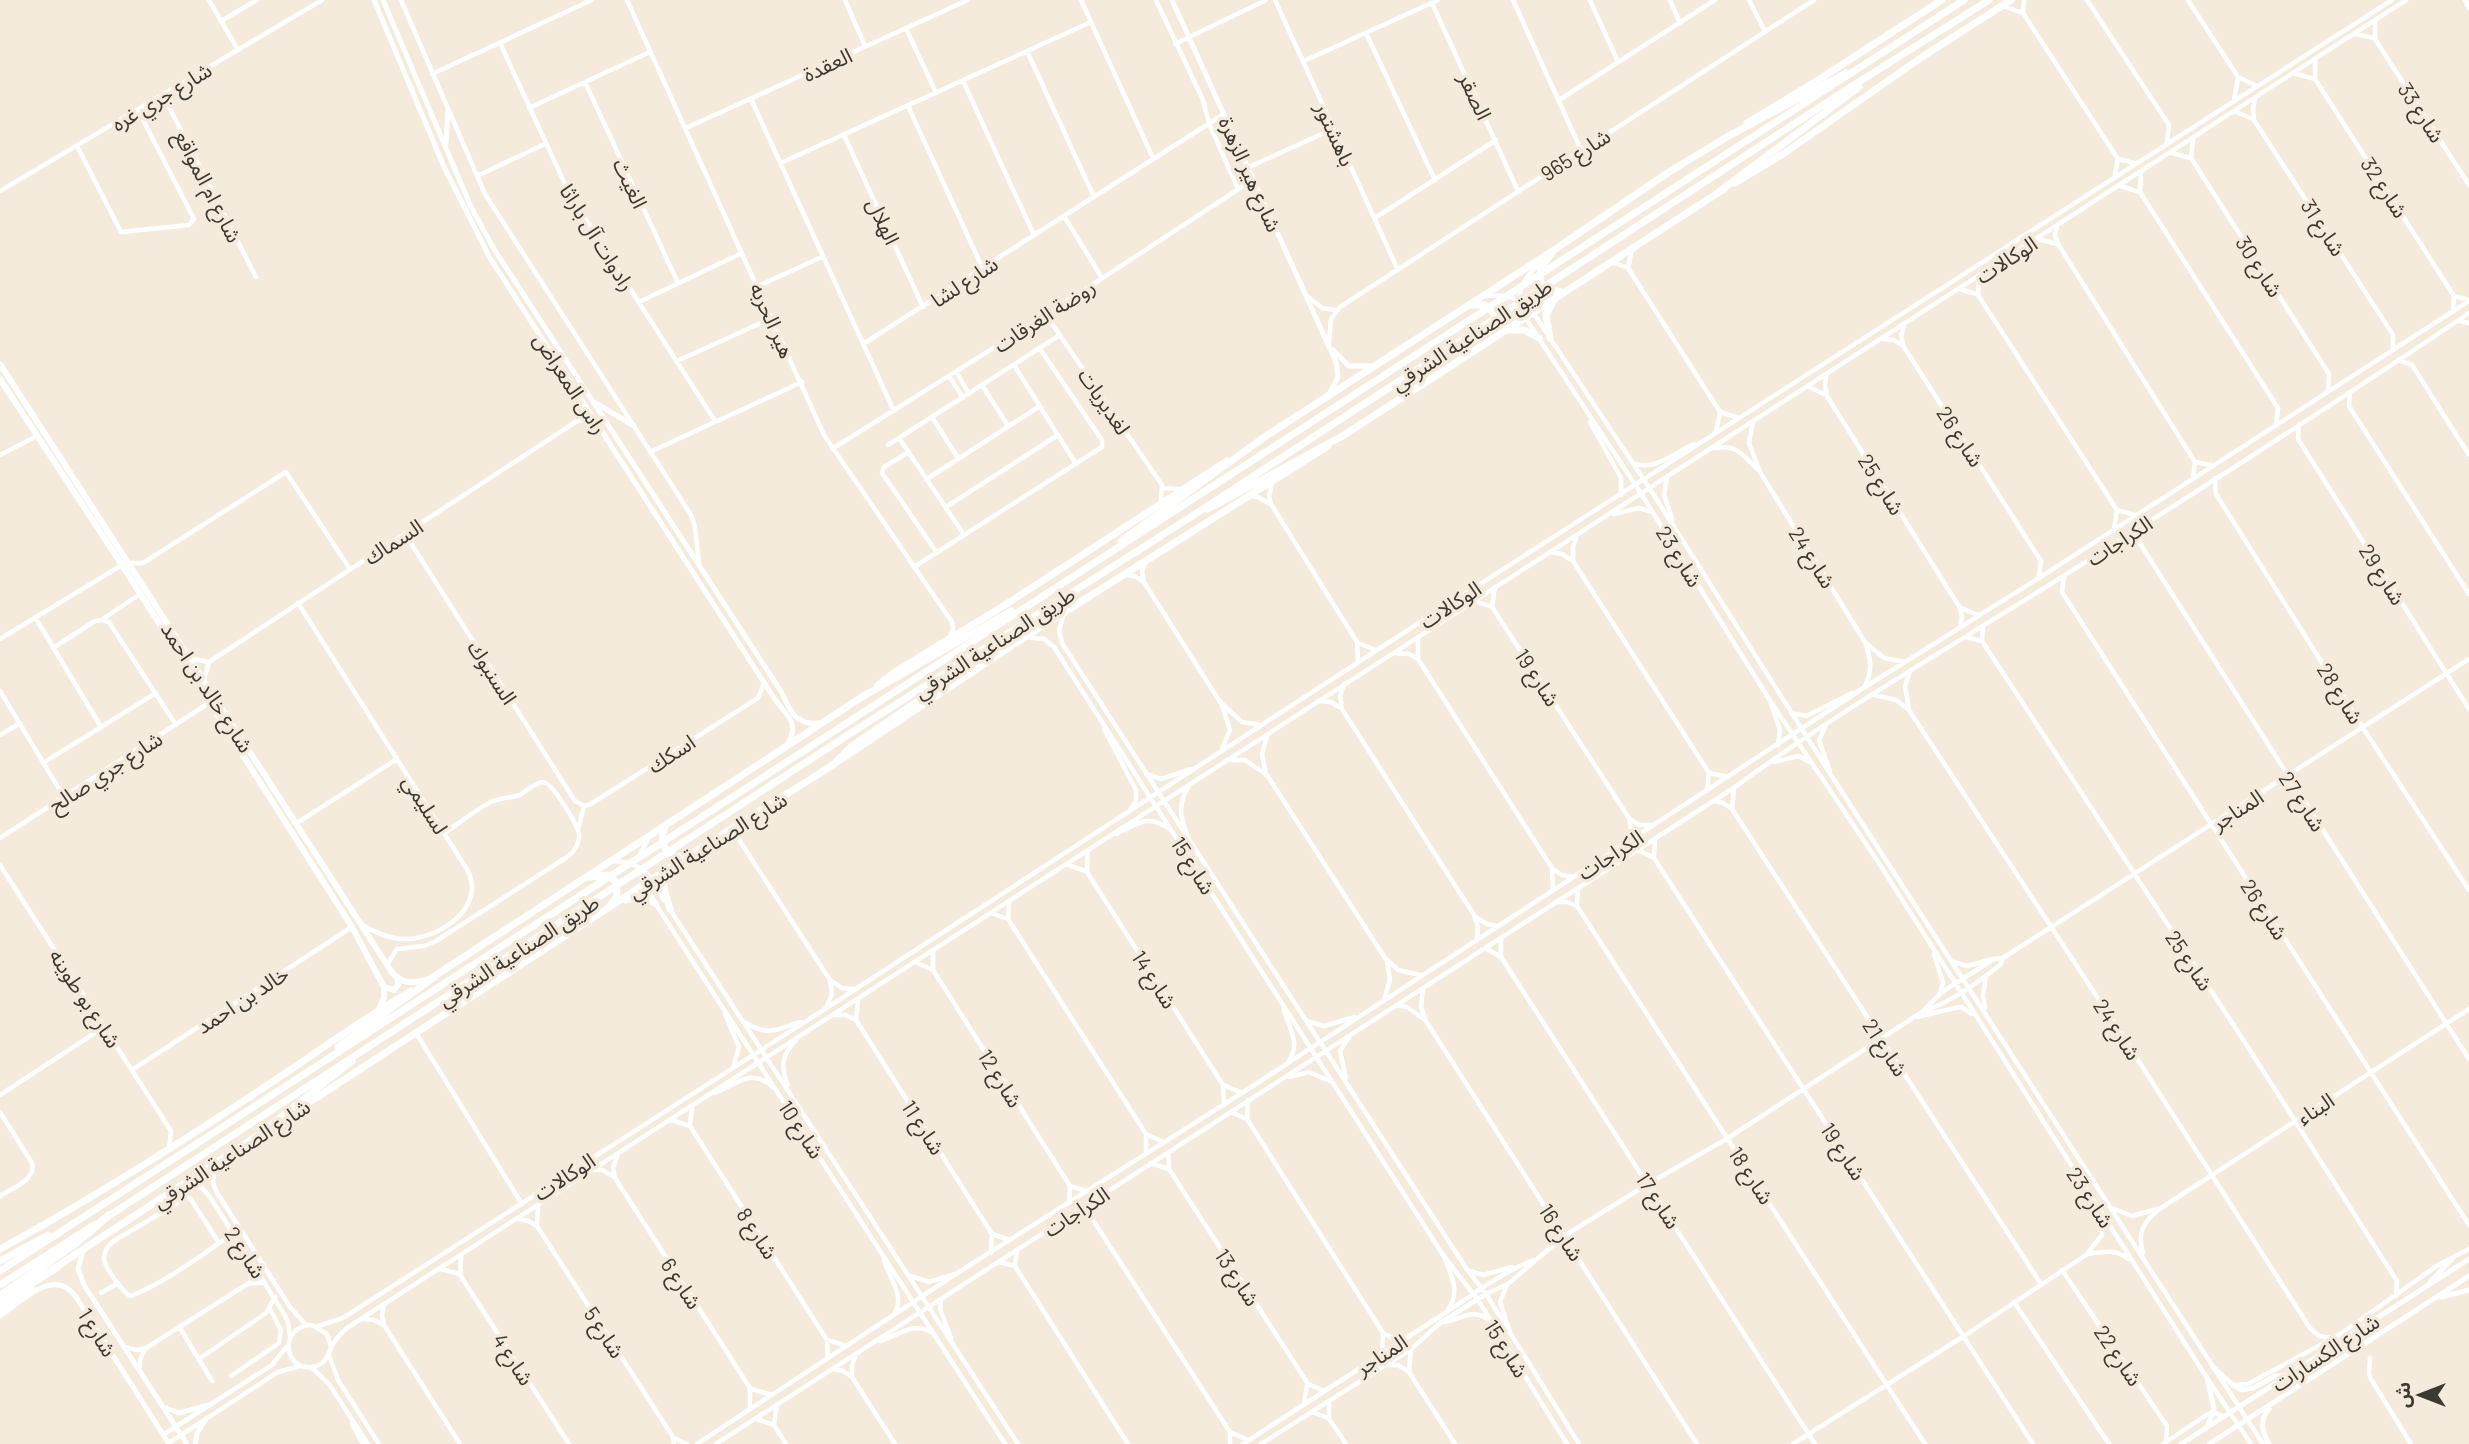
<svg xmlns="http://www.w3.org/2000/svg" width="2469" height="1444" viewBox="0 0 2469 1444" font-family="Barlow,'Noto Sans Arabic',sans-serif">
<rect width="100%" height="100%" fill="#f5ebdc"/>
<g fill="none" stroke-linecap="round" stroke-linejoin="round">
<path stroke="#fff" stroke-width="4.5" d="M209 0 238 50
M401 0 485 194 691 515 695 527 699 564
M627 0 824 435 952 622 953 630 950 637
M845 0 865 46
M1081 0 1153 158
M1156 0 1203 100 1209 123 1238 189
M1275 0 1397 268
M1513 0 1581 150
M1590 0 1618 62
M1670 0 1680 23
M1749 0 1765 31
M2087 0 2169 125 2167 142
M2188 0 2238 77 2257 86
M1432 3 1518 191
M2003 6 2023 13 2118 159 2134 163
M2023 12 2024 0
M221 21 257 0
M2375 21V39L2469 185
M906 28 936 93
M1366 33 1435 180
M2355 34 2374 38
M500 43 570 195 715 421
M1175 44 1266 0
M1027 51 1094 197
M2315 60V79L2454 296 2453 311
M1304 61 1438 0
M2293 73 2315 79
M432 74 592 0
M963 81 1034 235
M585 82 678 283
M163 95 256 277
M2255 98 2253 109 2254 120 2393 335V349
M751 99 894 411
M1559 100 1715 0
M2234 100 2238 78
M908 106 983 269
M529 108 650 52
M2236 112 2253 119
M686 128 968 0
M844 135 923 307
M2193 139 2191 158 2329 374 2328 391
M77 146 121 232 189 225 194 219 138 110
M2172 153 2190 158
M781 163 1091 22
M1249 167 1333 129
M2141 172 2140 192 2278 408 2276 424
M2115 175 2118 159
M477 176 545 144
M2121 186 2139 192
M0 191 322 0
M1064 216 1102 278
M1375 218 1496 140
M2057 226 2055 235 2058 244 2195 462 2193 478
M2038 239 2057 244
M1541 262C1526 276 1515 290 1521 311L1642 495 1769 699 1880 865 2207 1378 2251 1444
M1612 262 1628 268 1720 412 1739 418
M1628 268 1632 249
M1979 278 1978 295 2117 510 2135 515
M758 286 822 257
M1959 289 1977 294
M1307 296 1322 308 1335 310
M1487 296C1504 294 1521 298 1532 311L1650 489 1831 775 2263 1444
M2454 296 2469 300
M639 302 742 253
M1046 315 1162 485 1161 502
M2459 321 2469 323
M1904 326 1901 336 1904 347 2041 561 2039 577
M1883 339 1894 340 1903 346
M1329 343 1331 319 1340 307 1814 0
M863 344 1224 114
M2398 360 2412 365 2469 455
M677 361 772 318
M1014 365 1076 464
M956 371 969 394
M1826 375 1825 385 1827 396 1960 608 1962 618 1960 626
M949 376 963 398
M982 385 1008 426
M1809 387 1826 395
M2350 392 2349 406 2469 594
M932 417 958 458
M578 421 587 420 597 423
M1590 422 1621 478V495
M1753 422 1749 443 1760 472 1865 642C1871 659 1873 669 1865 686
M2299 424 2298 439 2469 709
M1716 432 1720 413
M899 438 964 535
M888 445 1060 335
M1715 448C1737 444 1743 455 1757 469
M832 449 1046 315 1254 179
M650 452 802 382
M909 452 884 467 882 473 937 553
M0 455 37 436
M2195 462 2211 465
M1633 463C1654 472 1675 452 1694 444
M1667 478 1664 494 1672 519
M2215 478 2216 494 2363 728 2469 890
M927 479 1040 406
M1272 483 1269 496 1271 504 1357 642 1358 662
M1163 488 1180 489
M1249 496 1258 497 1270 504
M946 507 1058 435
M1614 514 1639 508 1652 512
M2140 527 2139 542 2469 1059
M2114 529 2117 511
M405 534 575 801 584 806
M1550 552 1562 554 1573 561 1709 773 1707 791
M1573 560V547L1576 538
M129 563H143L286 472 350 569
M1145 563 1142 571 1144 582 1220 702 1242 722 1261 725
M914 567 1102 447V440L1040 349
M1127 575 1135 576 1144 582
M2064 576 2062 592 2469 1225
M1475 601 1492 607 1629 818 1631 830 1627 842
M298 603 468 871C486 908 439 939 405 939 390 939 377 933 364 926
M1492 606 1495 587
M1961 608 1978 615
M1064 613 1059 630 1062 643 1466 1268 1486 1294 1579 1444
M35 617 101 727
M103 619 140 594
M1983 626 1982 641 2246 1044 2397 1281 2396 1296
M1026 637 1044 639 1054 647 1443 1255 1478 1300 1567 1444
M1965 637 1982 641
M0 639 122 565
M1358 643 1376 650
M1867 644 1884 658 1905 662
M53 648 95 621 102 620 109 622 176 725
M1394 653 1409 654 1418 659 1552 868 1553 890
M190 658 208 662
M1418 659V637
M204 680 209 662 577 421 583 412 584 404
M1344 684 1340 696 1342 709 1474 915 1478 927 1477 939
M0 691 64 797
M1874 695 1896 700 1909 710 2111 1018 2310 1328 2319 1336 2331 1338
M1318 701 1331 702 1339 707
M1221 702 1230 730 1222 749
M1771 704 1780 730 1778 745
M1909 709 1905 686 1910 671
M1791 713 1807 716 1852 693
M1825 727 1819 740 1830 771
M1104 729 1136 790V801L1131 809
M0 735 19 724
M1227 760H1245L1267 775 1385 958 1398 970 1420 975
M1774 762 1799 756 1809 762
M43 763 156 693
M1709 773 1728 777
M1146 774 1161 779 1191 769
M1266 775 1262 754 1267 736
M1714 801 1723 803 1732 809 2041 1284
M584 806 591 804 758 698 764 683
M1732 808 1734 789
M1630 819 1639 825H1654
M297 823 397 759
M578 829 584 806
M1116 834C1137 825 1146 813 1168 828
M1187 834C1179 814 1178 803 1190 784
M0 838 209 703
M738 838 830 980 842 988 853 989
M1638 850 1654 858 2033 1444
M1088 851 1087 872 1223 1085 1224 1105
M639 856 648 839
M1654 857 1655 839
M611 861C646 862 647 874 664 900
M0 865 171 1131 169 1149
M1068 865 1086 871
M1553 869 1562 875 1573 877
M638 871 655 903 1005 1444
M1578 890 1577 906 1925 1444
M1009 902 1008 919 1146 1134 1163 1142
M1558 902H1567L1577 906
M669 908 1018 1444
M991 913 1008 919
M1477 918 1487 924 1497 926
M1485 948 1501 957 1815 1444
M933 951V970L1070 1186 1069 1203
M1934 954 1943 983 1940 992
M1501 956V938
M915 962 933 970
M1954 962 1967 966 1993 959
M387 965 397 949 424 946 436 941 567 857C575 851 580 844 579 834 577 824 553 783 543 782 535 782 527 791 520 795 511 798 502 797 493 801 476 809 460 823 444 833
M1423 989 1421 1007 1426 1021 1697 1444
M858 1000 856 1020 992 1234 1010 1240
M1384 1000 1390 980 1387 962
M1396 1005 1407 1007 1425 1020
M827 1006 832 994 830 981
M1985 1008 1983 995 1986 976
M1284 1010C1289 1030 1301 1041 1289 1061
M1924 1010 1942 992 1994 959 2003 958 2469 659
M725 1014 739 1047 734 1064
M836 1015H846L856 1020
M1917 1017 1955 1008 1961 1007 1972 1014
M1307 1021 1324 1026 1355 1017
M746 1023C770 1037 776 1029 800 1022
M416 1033 522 1204
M132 1070 352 927
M1289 1077 1309 1072 1330 1081
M1346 1078 1340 1051 1349 1037
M788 1085C780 1066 782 1055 796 1040
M1224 1085 1242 1093
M715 1093C738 1084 750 1067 773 1087
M0 1095 104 1027
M0 1112 32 1163C36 1180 13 1188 0 1196
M1231 1112 1247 1119 1383 1333 1382 1353
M1247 1119 1248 1100
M671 1120 690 1126 827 1340 828 1358
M690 1125 692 1107
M1146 1134V1152
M1168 1153 1169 1169 1308 1384 1324 1391
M618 1154 613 1168 615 1178 750 1388V1408
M1150 1163 1169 1169
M214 1166 213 1183 216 1191 290 1307 306 1325
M591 1170H602L613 1176
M183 1184 202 1188 210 1197 284 1314 288 1322 290 1337
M1070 1186 1086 1191
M2112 1208 2132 1216 2161 1208 2469 1009
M1077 1211 1091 1217 1230 1432V1444
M1091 1217 1092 1201
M518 1219 528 1221 537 1226 673 1437 674 1444
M537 1225 538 1206
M219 1243 190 1198H186L112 1242C108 1247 104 1251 104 1258 104 1267 124 1294 131 1296 168 1281 201 1255 234 1233
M1017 1250 1015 1266 1128 1444
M991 1253 992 1234
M2143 1253C2137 1233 2143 1223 2158 1210
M2087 1254C2101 1252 2117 1248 2128 1259
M461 1257 460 1275 569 1444
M1445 1259C1451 1277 1461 1291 1448 1309
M884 1260C889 1279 905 1294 895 1313
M999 1262 1015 1266
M441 1269 459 1274
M2062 1270 2167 1426 2166 1442
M1470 1271 1483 1275 1512 1267
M911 1276 929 1282 955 1274
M1507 1285 1500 1302 1510 1332
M101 1293 118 1283
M941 1300 940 1309 951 1338
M2014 1302 2109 1444
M384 1305 382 1315 384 1325 460 1444
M362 1319 374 1320 383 1325
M1444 1322C1463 1319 1470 1308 1488 1319
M318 1326 343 1318 825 1009 1377 650 2392 0
M180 1328 212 1381
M1383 1333 1400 1342
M828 1340 846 1346
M880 1341C900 1335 912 1321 933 1333
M331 1346 327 1334 312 1325C278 1326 284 1371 312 1367 327 1365 327 1354 333 1344 336 1338 342 1333 347 1328L2406 0
M125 1347 137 1350 146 1348 249 1283H265
M329 1355 338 1380 379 1444
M2370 1358 2369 1374 2371 1379 2411 1444
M199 1359 266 1313 275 1297
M1390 1365H1398L1409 1372 1455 1444
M312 1368 329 1384 368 1444
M139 1369 141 1357 146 1348
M833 1369 843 1371 852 1377 895 1444
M1409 1371 1411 1349
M231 1376 279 1343 281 1330 270 1309
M852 1376V1365L856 1354
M2233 1385 2248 1384 2339 1335 2438 1265 2469 1249
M751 1389 772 1395
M1329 1402V1419L1346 1444
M777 1404 774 1425 786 1444
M1304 1404 1307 1385
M1312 1412 1328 1418
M756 1419 774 1425
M352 1424 363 1444
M1230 1432 1248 1440
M163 1435 272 1365 288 1345
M674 1438 687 1444
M169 1443 278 1372 300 1366
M697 1444 959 1272 1242 1093 1862 689 2039 578 2469 301
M716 1444 1735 787C1834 714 1942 652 2046 587 2188 497 2330 407 2469 313
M1243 1444C1309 1401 1376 1358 1442 1315 1473 1295 1500 1273 1534 1260
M1261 1444 1411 1349 1440 1323 1486 1294 1508 1284 1564 1236 1648 1184 1728 1138 1922 1012C1951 1002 1976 984 2000 965L2003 958
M1793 1444 1964 1336 2086 1255 2102 1235 2101 1215
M2163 1444 2208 1414 2213 1412 2224 1417"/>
<path stroke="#fff" stroke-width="5" d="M374 0 444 167 490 258 774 698C786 716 801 722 787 745
M383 0 471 207 494 249 782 693C790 711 796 726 819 723
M1172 0 1336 362 1338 377 1328 396
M2465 0 2469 8
M446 143 448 110
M1333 350 1349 366H1372
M594 402 634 426
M83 1250 78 1269 84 1285 187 1444
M2430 1282 2452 1259
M2442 1297 2469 1290
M0 1316C22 1301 54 1266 76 1297L169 1444
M2213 1367 2233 1385 2242 1390 2253 1388 2275 1376H2287
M2207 1378 2214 1409 2208 1425
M166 1408 179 1413 209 1405
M195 1444 197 1433 206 1419
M2181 1444 2469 1259
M2209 1444 2469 1276
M2269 1444C2262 1431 2259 1420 2269 1409"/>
<path stroke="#fff" stroke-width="6" d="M0 364 391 971C402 986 415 983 431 979
M0 379 122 565 352 927 384 987V998L379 1009
M384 987 394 990 398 985V979"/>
<path stroke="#fff" stroke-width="7" d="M1747 123 1823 77 1942 0
M1735 183 1783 154 1922 57 2011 0
M1552 253 1541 268 1540 282 1548 289 1562 292
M1469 305H1485L1494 313 1497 325 1490 337
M1506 330H1524L1539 338
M1550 338 1546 315 1554 300
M1341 437 1724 189
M1260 440 1554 250 1669 172 1732 134
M878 685 895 672 1005 605 1227 461
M665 826C658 844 666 857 685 858
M669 871C659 884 666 895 670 909
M589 877 608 875 616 882 617 896 611 904
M625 900 638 897 655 903
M430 979 868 693
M279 1122 674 865 828 768 1025 637 1328 446
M0 1249C100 1195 196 1133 290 1070 330 1043 369 1015 411 991
M53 1269 269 1128
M0 1310 31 1288"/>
<path stroke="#fff" stroke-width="7" d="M1727 137 1846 73
M1720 191 1859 87
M1208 509 1344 435
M1121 541 1263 438
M864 696 1011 611
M832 766 852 746 949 680 974 659
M338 1047 433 978
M266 1129 352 1061
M107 1217 851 733 1186 520 1846 90 1989 0
M0 1261 48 1235
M0 1271 1964 0
M0 1285 94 1225"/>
<path stroke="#fff" stroke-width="8" d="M0 1296 76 1243 109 1215
M0 1303 57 1267"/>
</g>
<g text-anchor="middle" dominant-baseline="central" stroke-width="7" stroke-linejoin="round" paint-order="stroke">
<g font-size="21" fill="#3c3832" stroke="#f5ebdc">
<text transform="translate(827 64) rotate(-25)">العقدة</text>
<text transform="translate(161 96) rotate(-31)">شارع جري غره</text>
<text transform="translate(1476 96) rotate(65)">الصقر</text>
<text transform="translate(2422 112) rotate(57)">شارع 33</text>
<text transform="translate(1336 134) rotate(66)">باهشتور</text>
<text transform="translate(1575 154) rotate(-33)">شارع 965</text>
<text transform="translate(1251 174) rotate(66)">شارع هير الزهرة</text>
<text transform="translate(631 183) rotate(65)">الغيث</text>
<text transform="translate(209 186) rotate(63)">شارع ام المواقع</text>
<text transform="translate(2385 187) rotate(57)">شارع 32</text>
<text transform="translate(884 221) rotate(65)">الهلال</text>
<text transform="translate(2324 227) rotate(57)">شارع 31</text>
<text transform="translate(598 237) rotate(58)">رادوات آل باراثا</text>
<text transform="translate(2006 259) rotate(-33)">الوكالات</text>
<text transform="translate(2260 266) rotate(57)">شارع 30</text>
<text transform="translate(964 281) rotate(-33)">شارع لشا</text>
<text transform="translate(1044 315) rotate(-33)">روضة الغرقات</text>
<text transform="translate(773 320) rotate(66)">هير الحربه</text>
<text transform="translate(1471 334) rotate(-33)">طريق الصناعية الشرقي</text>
<text transform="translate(571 383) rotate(57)">راس المعراض</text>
<text transform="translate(1105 401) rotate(56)">لغديريات</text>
<text transform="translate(1961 436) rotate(57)">شارع 26</text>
<text transform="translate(1882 484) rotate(58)">شارع 25</text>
<text transform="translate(2119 540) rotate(-33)">الكراجات</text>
<text transform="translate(393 541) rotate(-33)">السماك</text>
<text transform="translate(1680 556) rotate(58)">شارع 23</text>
<text transform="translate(1813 557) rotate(58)">شارع 24</text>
<text transform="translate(2383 574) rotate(58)">شارع 29</text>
<text transform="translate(1450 604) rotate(-33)">الوكالات</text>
<text transform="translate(994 642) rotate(-33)">طريق الصناعية الشرقي</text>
<text transform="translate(493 672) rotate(57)">السنبوك</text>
<text transform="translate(1538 677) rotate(57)">شارع 19</text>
<text transform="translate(208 687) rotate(57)">شارع خالد بن احمد</text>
<text transform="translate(2341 693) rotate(58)">شارع 28</text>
<text transform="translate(671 753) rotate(-33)">اسكك</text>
<text transform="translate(105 771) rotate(-33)">شارع جري صالح</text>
<text transform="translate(2303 801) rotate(57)">شارع 27</text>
<text transform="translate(426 804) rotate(58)">لسليمي</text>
<text transform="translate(2237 809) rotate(-33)">المناجر</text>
<text transform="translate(707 845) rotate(-32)">شارع الصناعية الشرقي</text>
<text transform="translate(1610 854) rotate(-33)">الكراجات</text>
<text transform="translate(1194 865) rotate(58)">شارع 15</text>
<text transform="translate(2265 909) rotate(57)">شارع 26</text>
<text transform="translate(518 950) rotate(-33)">طريق الصناعية الشرقي</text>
<text transform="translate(2190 960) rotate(56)">شارع 25</text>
<text transform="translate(1155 979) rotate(57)">شارع 14</text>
<text transform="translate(86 998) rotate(57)">شارع بو طوينه</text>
<text transform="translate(242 999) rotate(-33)">خالد بن احمد</text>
<text transform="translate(2118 1029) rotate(57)">شارع 24</text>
<text transform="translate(1886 1047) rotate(57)">شارع 21</text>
<text transform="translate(1001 1078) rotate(58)">شارع 12</text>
<text transform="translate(2315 1108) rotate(-33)">البناء</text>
<text transform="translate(924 1127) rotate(57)">شارع 11</text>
<text transform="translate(802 1129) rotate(57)">شارع 10</text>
<text transform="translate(1844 1151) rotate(57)">شارع 19</text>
<text transform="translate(231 1153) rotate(-33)">شارع الصناعية الشرقي</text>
<text transform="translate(1752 1175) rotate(57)">شارع 18</text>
<text transform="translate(564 1176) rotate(-33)">الوكالات</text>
<text transform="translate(2091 1197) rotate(57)">شارع 23</text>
<text transform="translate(1659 1200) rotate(57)">شارع 17</text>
<text transform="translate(1076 1211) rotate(-33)">الكراجات</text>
<text transform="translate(1562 1232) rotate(57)">شارع 16</text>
<text transform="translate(758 1233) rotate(57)">شارع 8</text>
<text transform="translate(246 1252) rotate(57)">شارع 2</text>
<text transform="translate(1238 1277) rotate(57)">شارع 13</text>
<text transform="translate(682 1283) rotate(57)">شارع 6</text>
<text transform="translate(98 1332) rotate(58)">شارع 1</text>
<text transform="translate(605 1332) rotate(57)">شارع 5</text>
<text transform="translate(1507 1348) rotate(58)">شارع 15</text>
<text transform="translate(2325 1352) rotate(-33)">شارع الكسارات</text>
<text transform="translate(1381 1354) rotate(-33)">المناجر</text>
<text transform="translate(2119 1355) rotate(56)">شارع 22</text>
<text transform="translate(514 1359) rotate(57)">شارع 4</text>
</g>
</g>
<g transform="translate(2420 1395) rotate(270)" stroke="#f5ebdc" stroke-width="5" paint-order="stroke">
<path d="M0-5L12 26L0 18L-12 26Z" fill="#3c3832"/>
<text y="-10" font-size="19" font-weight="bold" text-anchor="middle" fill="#3c3832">ش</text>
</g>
</svg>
